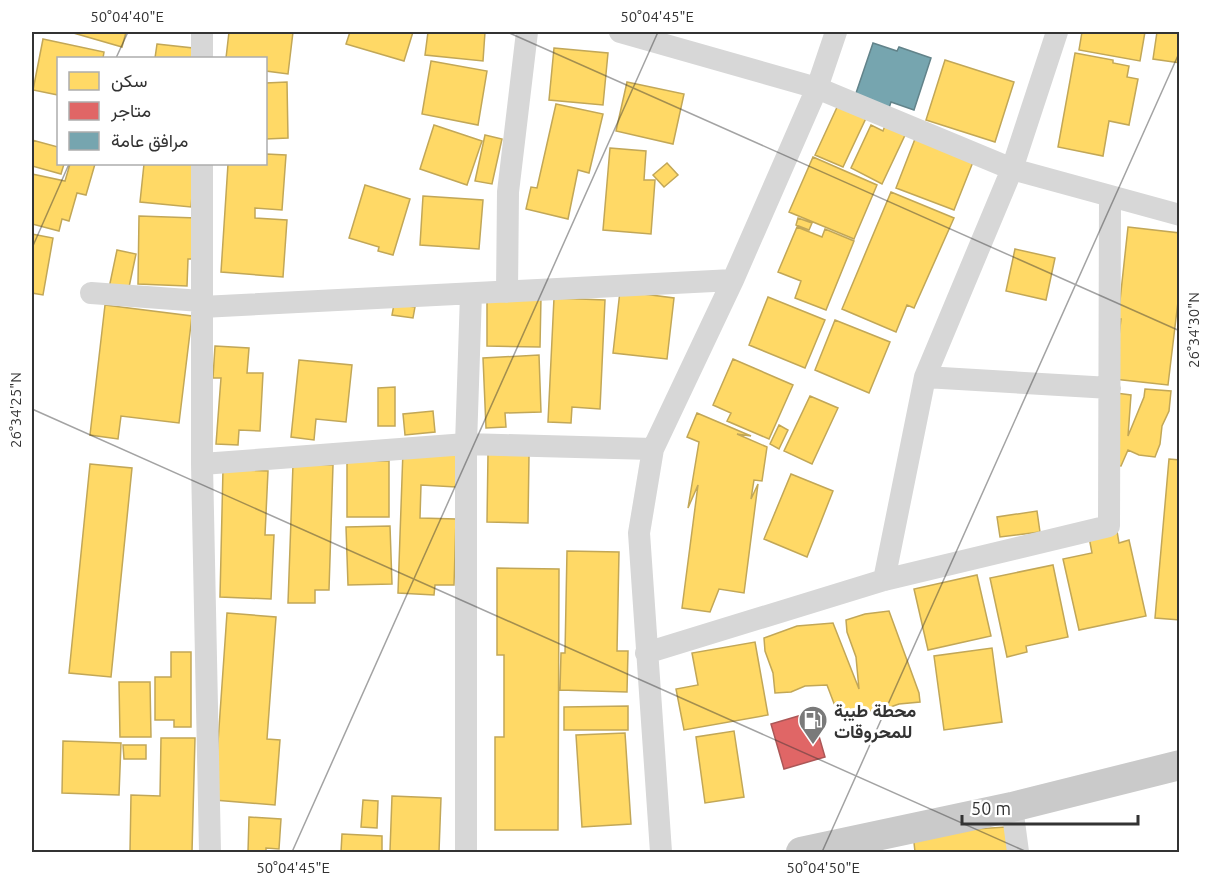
<svg xmlns="http://www.w3.org/2000/svg" width="1211" height="884" viewBox="0 0 1211 884" font-family="Ubuntu,Vazirmatn,sans-serif">
<rect width="100%" height="100%" fill="#fff"/>
<path fill="#ffd966" stroke="#c2a757" stroke-width="1.5" d="M70 32H126L122 47Z
M229 32H293L288 74 266 71V58H226Z
M350 32H413L404 61 346 44Z
M428 32H485L483 61 425 55Z
M1082 32H1145L1140 61 1079 50Z
M1157 32H1180V63L1153 59Z
M43 39 104 52 103 58H58V95L33 90Z
M157 44 193 48 192 58H155Z
M554 48 608 53 603 105 549 100Z
M1075 53 1113 60V63L1129 66 1127 77 1138 79 1129 125 1109 121 1103 156 1058 147Z
M945 60 1014 82 995 142 926 120Z
M431 61 487 71 478 125 422 114Z
M287 82 288 138 266 139V83Z
M627 82 684 94 673 144 616 131Z
M839 103 867 116 843 167 815 155Z
M556 104 603 114 589 173 578 170 568 219 526 209 531 187 537 188Z
M886 123 906 133 882 184 851 168 871 125 883 131Z
M434 125 482 141 467 185 420 169Z
M485 135 502 139 492 184 475 181Z
M915 139 973 162 954 210 896 188Z
M32 140 58 147V164H64L61 174 32 166Z
M610 148 646 151 644 180H655L651 234 603 230Z
M266 154 286 155 282 210 255 208V218L287 220 283 277 221 272 228 164H266Z
M813 157 877 185 854 239 789 212Z
M667 163 678 175 664 187 653 175Z
M70 164H95L86 195 77 193 69 221 62 219 59 231 32 224V174L65 181Z
M144 164H195L191 207 140 202Z
M365 185 410 199 393 255 378 251 379 247 349 238Z
M891 192 954 218 914 308 907 305 896 332 842 309Z
M423 196 483 200 479 249 420 245Z
M139 216 196 218 195 259H188L187 286 138 284Z
M798 218 812 223 809 230 796 225Z
M797 227 822 237 825 229 854 241 826 310 795 298 801 281 778 272Z
M1128 227 1180 233V285L1168 385 1114 379 1121 319H1118Z
M32 234 53 238 43 295 32 293Z
M1015 249 1055 258 1046 300 1006 291Z
M117 250 136 254 128 292 109 288Z
M620 291 674 298 667 359 613 353Z
M487 297H541L540 347 487 346Z
M768 297 825 320 805 368 749 345Z
M554 298 605 300 600 409 572 407 571 423 548 422Z
M394 304 415 307 413 318 392 315Z
M105 305 192 316 179 423 121 416 118 439 90 435Z
M835 320 890 342 869 393 815 370Z
M215 346 249 348 247 373H263L260 431 239 430 238 445 216 444 221 378H213Z
M539 355 541 412 505 413 506 427 486 428 483 358Z
M733 359 793 385 769 439 727 421 731 413 713 405Z
M299 360 352 365 346 422 316 419 314 440 291 437Z
M395 387V426H378V388Z
M1145 389 1171 391 1169 411 1162 426 1160 444 1155 457 1139 455 1128 450 1121 466 1110 465 1116 393 1131 395 1128 436 1144 397Z
M810 396 838 408 812 464 784 451Z
M433 411 435 432 405 435 403 414Z
M697 413 751 436 737 434 767 447 762 481 754 480 751 499 758 484 744 593 719 589 710 612 682 608 698 485 688 508 699 442 687 437Z
M779 425 788 430 779 449 770 444Z
M403 450 457 452 456 487 421 485 420 518 456 519 454 585H435L434 595 398 593Z
M488 454 529 455 528 523 487 522Z
M1169 459 1180 460V620L1155 618Z
M347 461H389V517H347Z
M90 464 132 468 111 677 69 673Z
M293 464 333 465 329 590H315V603H288Z
M223 469 268 471 265 535H274L271 599 220 597Z
M791 474 833 491 807 557 764 539Z
M1037 511 1040 532 1000 537 997 517Z
M390 526 392 584 348 585 346 527Z
M1117 531 1119 543 1129 540 1146 616 1079 630 1063 559 1092 553 1089 537Z
M567 551 619 552 617 651H628L627 692 560 690 561 653H565Z
M1053 565 1068 637 1026 646 1027 652 1007 657 990 578Z
M497 568 559 569 558 830H495V737H504V655H497Z
M977 575 991 636 928 650 914 589Z
M889 611 919 693 920 702 899 704 882 710 838 714 827 685 805 686 791 692 775 693 773 673 765 651 764 638 797 626 833 623 859 689 856 657 847 632 846 620 865 614Z
M227 613 276 617 267 739 280 740 275 805 214 800Z
M755 642 768 715 684 730 676 689 698 685 692 653Z
M992 648 1002 722 944 730 934 656Z
M171 652H191V727H174V720H155V677H171Z
M119 682H150L151 737H120Z
M628 706V730H564V707Z
M734 731 744 797 705 803 696 737Z
M625 733 631 824 582 827 576 735Z
M161 738H195L192 852H130L131 795 160 796Z
M63 741 121 743 119 795 62 793Z
M123 745H146V759H124Z
M392 796 441 798 439 852 390 851Z
M363 800 378 801 377 828 361 827Z
M249 817 281 819 279 849 266 848V852H248Z
M1006 827 1008 852H915L913 833Z
M342 834 382 836V852H341Z"/>
<path fill="#e06666" stroke="#ac5757" stroke-width="1.5" d="M812 712 825 757 784 769 771 724Z"/>
<path fill="#76a5af" stroke="#62838a" stroke-width="1.5" d="M873 43 897 51 899 47 931 58 914 110 891 102 888 111 854 99Z"/>
<g fill="none" stroke-linecap="round" stroke-linejoin="round">
<path stroke="#d7d7d7" stroke-width="22" d="M620 32 817 88 1012 169 1180 215
M202 58V32
M202 164V464L210 852
M507 292 508 192 527 32
M91 293 201 301
M471 294 466 444 653 449
M202 307 733 280
M925 377 1110 388
M202 464 466 444V852
M884 580 925 377 1012 169 1057 32
M646 653 884 580 1109 526 1110 196
M1012 807 1018 852
M661 852 639 533 653 449 733 280 817 88 836 32"/>
<path stroke="#cacaca" stroke-width="30" d="M801 852 1012 807 1180 765"/>
</g>
<path fill="none" stroke="#333" stroke-width="1.5" stroke-opacity="0.45" d="M507 32 1180 331M116 58 128 32M32 248 69 164M32 409 1027 852M292 852 658 32M822 852 1180 51"/>
<defs>
<g id="fuel-pin" transform="scale(1.5)"><path d="M0 17L-7.5 6A9.5 9.5 0 1 1 7.5 6Z" fill="#7a7a7a" stroke="#fff"/><path d="M-5.5-6h7V0h2V4h1.3V-2.5L3-4.5l.8-.8L6-3V5H2.5V1h-1V6h-7ZM-4.2-4.7v3.2H.2V-4.7Z" fill="#fff"/></g>
</defs>
<g fill-rule="evenodd">
<use href="#fuel-pin" x="813" y="720"/>
</g>
<g text-anchor="middle" dominant-baseline="central" stroke-width="6" stroke-linejoin="round" paint-order="stroke">
<g font-size="18" font-weight="bold" fill="#333" stroke="#fff" text-anchor="start">
<text x="834" y="710">محطة طيبة<tspan x="834" dy="21">للمحروقات</tspan></text>
</g>
</g>
<rect width="1211" height="884" fill="none" stroke="#ffffff" stroke-width="66"/>
<rect x="57" y="57" width="210" height="108" fill="#ffffff" stroke="#adadad" stroke-width="1.5"/>
<rect x="69" y="72" width="30" height="18" fill="#ffd966" stroke="#adadad" stroke-width="1.5"/>
<text x="111" y="87" font-size="18" fill="#333333">سكن</text>
<rect x="69" y="102" width="30" height="18" fill="#e06666" stroke="#adadad" stroke-width="1.5"/>
<text x="111" y="117" font-size="18" fill="#333333">متاجر</text>
<rect x="69" y="132" width="30" height="18" fill="#76a5af" stroke="#adadad" stroke-width="1.5"/>
<text x="111" y="147" font-size="18" fill="#333333">مرافق عامة</text>
<path d="M962 815v9h176v-9" fill="none" stroke="#333333" stroke-width="3"/>
<text x="971" y="815" font-size="18" fill="#333333" stroke="#ffffff" stroke-width="4.5" paint-order="stroke">50 m</text>
<rect x="33" y="33" width="1145" height="818" fill="none" stroke="#333" stroke-width="2"/>
<g font-size="15" text-anchor="middle" fill="#333">
<text x="127" y="22">50°04'40"E</text>
<text x="657" y="22">50°04'45"E</text>
<text transform="translate(1194 330) rotate(-90)" y="5">26°34'30"N</text>
<text transform="translate(16 410) rotate(-90)" y="5">26°34'25"N</text>
<text x="293" y="873">50°04'45"E</text>
<text x="823" y="873">50°04'50"E</text>
</g>
</svg>
